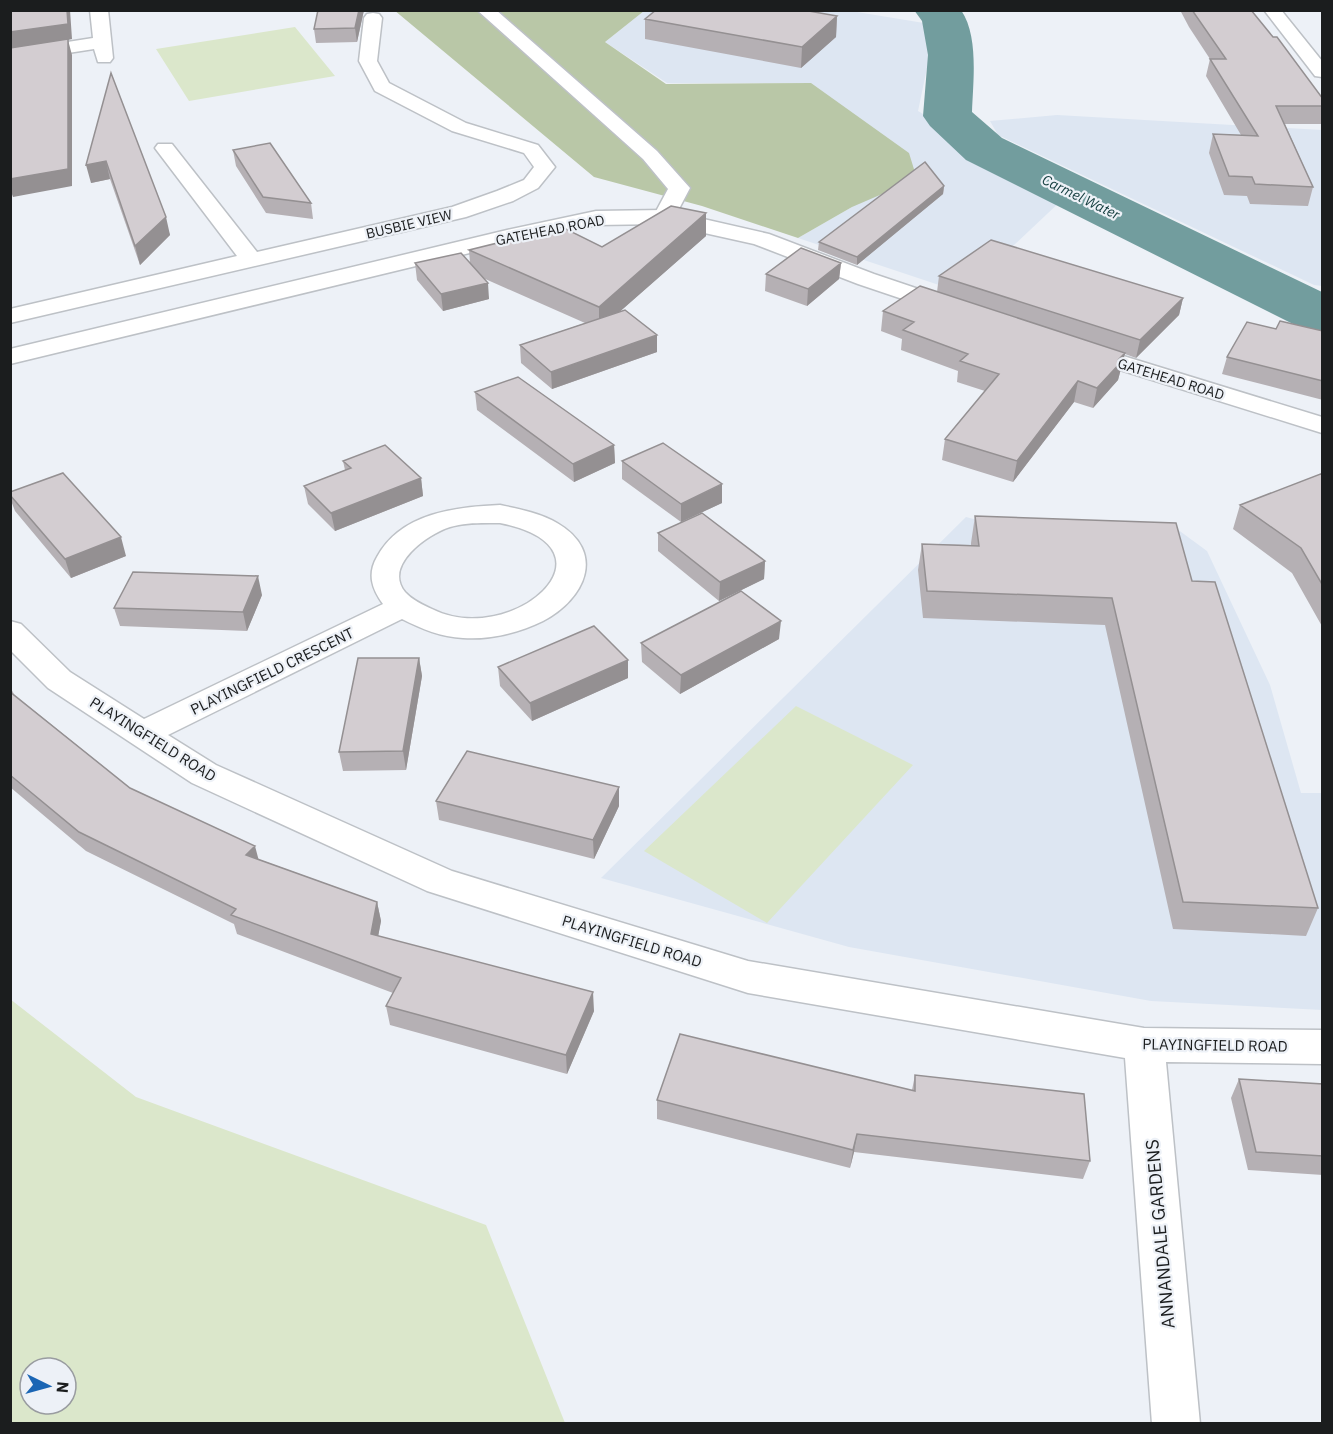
<svg xmlns="http://www.w3.org/2000/svg" width="1333" height="1434" viewBox="0 0 1333 1434" font-family="'IBM Plex Sans',sans-serif">
<rect width="100%" height="100%" fill="#edf1f7"/>
<path fill="#dde6f2" d="M644 11H851L936 25 918 111 1064 198 963 293 798 238 852 207 811 83H667L605 42Z
M1057 115 1322 130V286L1314 285 998 135 990 121Z
M966 517 996 525 1177 529 1207 551 1270 685 1301 793H1322V1010L1151 1001 849 947 601 878Z"/>
<path fill="#dbe7cb" fill-rule="evenodd" d="M295 27 335 76 189 101 156 49Z
M796 706 913 765 767 923 644 851Z
M10 999 136 1097 486 1225 565 1423H11ZM30 1368H66V1404H30Z"/>
<path fill="#b9c7a7" d="M394 10 644 11 605 42 666 84 811 83 909 153 917 179 852 207 798 238 702 206 594 177Z"/>
<g fill="none" stroke-linecap="round" stroke-linejoin="round">
<path fill="#729d9e" fill-rule="evenodd" d="M914 10H961C979 36 973 82 972 112L1002 138 1322 292V333L1301 328 966 160 930 126 923 116 928 55 922 21Z"/>
<g stroke="#bdc1c6" stroke-width="3">
<path id="minor" d="M90 10H108L113 58 110 62H98L94 49 10 62V51L93 38Z
M477 10H496L657 151 690 188 672 222 664 224 656 222 653 217 668 189 643 159Z
M373 13 379 14 382 18 377 61 389 83 466 123 538 145 555 167 538 188 513 201 466 217 10 323V309L237 256 158 152 155 148 158 144H172L257 252 452 207 497 191 524 180 534 167 524 153 452 131 375 91 359 61 364 18 367 14Z
M500 505C519 509 540 513 557 523 607 552 585 599 543 621 519 633 489 640 463 638 441 637 422 629 402 619L168 735 216 765 452 871 748 961 1144 1028 1322 1030V1064L1166 1062 1200 1424H1152L1125 1058 748 993 427 891 192 783 48 688 10 650V621L21 624 70 672 144 719 383 604C372 589 367 574 377 557 401 513 455 507 500 505ZM500 523C627 549 511 649 432 609 423 605 412 600 405 592 383 565 428 534 450 527 466 522 484 523 500 523Z"/>
</g>
<g stroke="#bdc1c6" stroke-width="3">
<path id="major" d="M1264 10H1281L1322 61V77L1315 76Z
M664 210 769 234 874 274 960 303 964 308 960 313 952 315 944 313 858 284 754 244 664 224 596 225 507 244 10 364V349L507 230 596 211Z
M1081 343 1322 417V433L1072 355 1069 350 1072 345Z"/>
</g>
<use href="#minor" fill="#fff" fill-rule="evenodd"/>
<use href="#major" fill="#fff" fill-rule="evenodd"/>
</g>
<path fill="#b5b0b4" d="M364 10 357 42 316 43 314 29Z
M1180 10H1251L1323 99V124H1285L1313 187 1308 206 1250 204 1247 196 1224 195 1209 153 1213 134 1241 135 1206 76 1210 59 1189 27Z
M837 16 836 37 801 68 645 39V19Z
M111 73 170 235 140 265 110 179 91 183Z
M233 150 311 203 313 219 266 213 236 166Z
M944 186 943 194 857 265 818 250 819 242Z
M706 213V236L619 312 657 352 552 389 521 363 520 345 585 323 483 278 489 299 443 311 417 280 415 263H470L469 250 602 247Z
M841 263 839 279 807 306 765 291 766 274Z
M939 276 1183 298 1179 315 1136 358 1125 354 1118 380 1093 408 1074 402 1013 482 942 460 945 439 985 391 957 382 958 371 901 350 902 339 881 331 883 311 937 292Z
M1276 329 1323 331V400L1222 374 1227 357Z
M475 392 614 445 615 463 574 482 477 410Z
M343 461 421 478 423 496 335 531 308 504 304 486 345 470Z
M622 461 722 503 681 522 622 479Z
M1323 473V628L1292 573 1233 529 1240 505Z
M10 492 126 556 71 578 15 511 10 498Z
M975 516 1192 581 1318 908 1306 936 1173 929 1105 625 923 618 918 570 922 544 971 545V543Z
M658 533 765 561 764 579 719 601 658 551Z
M262 595 247 631 120 626 114 608Z
M779 639 680 694 642 662 641 643Z
M419 658 422 676 406 770 343 771 339 752Z
M498 667 628 678 532 721 500 686Z
M10 687 14 694 130 788 258 859 377 902 381 921 378 936 594 1011 567 1074 390 1025 386 1006 393 993 237 934 234 924 86 851 10 787Z
M436 801 619 806 594 859 439 820Z
M915 1075 1090 1161 1083 1179 854 1152 850 1168 657 1119V1100L912 1090Z
M1239 1079 1323 1084V1175L1248 1170 1231 1098Z"/>
<path fill="#949092" d="M67 10H70L72 39 68 40 72 55V186L13 197 10 189V32Z
M359 10H364L357 42 355 28Z
M837 16 836 37 801 68 802 47Z
M106 161 110 179 91 183 86 165Z
M944 186 943 194 857 265V257Z
M706 213V236L599 330V307Z
M166 217 170 235 140 265 135 246Z
M841 263 839 279 807 306 808 289Z
M488 283 489 299 443 311 441 294Z
M1183 298 1179 315 1136 358 1140 340Z
M657 335V352L552 389 551 372Z
M1125 353 1118 380 1093 408 1097 388 1119 359Z
M1078 381 1074 402 1013 482 1017 461Z
M614 445 615 463 574 482 573 464Z
M421 478 423 496 335 531 331 513Z
M722 484V503L681 522V504Z
M121 537 126 556 71 578 65 559Z
M765 561 764 579 719 601 720 582Z
M258 576 262 595 247 631 243 612Z
M781 621 779 639 680 694 681 675Z
M419 658 422 676 406 770 403 751Z
M628 660V678L532 721 530 703Z
M619 787V806L594 859 593 840Z
M255 846 260 865 246 855Z
M377 902 381 921 375 953 371 934Z
M593 992 594 1011 567 1074 566 1055Z
M857 1134 854 1152 850 1168 853 1150Z"/>
<path fill="#d3cdd1" stroke="#949092" stroke-width="1.5" d="M10 10H67L68 24 10 32Z
M318 10H359L355 28 314 29Z
M656 10H803L837 16 802 47 645 19Z
M1192 10H1251L1273 37H1277L1323 99V106H1276L1313 187 1255 184 1252 177 1229 176 1213 134 1258 136 1210 59H1226Z
M68 39V169L10 179V48Z
M111 73 166 217 135 246 106 161 86 165Z
M270 143 311 203 263 197 233 150Z
M925 162 944 186 857 257 819 242Z
M671 206 706 213 599 307 469 250 562 227 602 247Z
M991 240 1183 298 1140 340 939 276Z
M801 248 841 263 808 289 766 274Z
M461 253 488 283 441 294 415 263Z
M920 286 1125 353 1119 359 1123 360 1097 388 1078 381 1017 461 945 439 999 374 960 361 968 354 903 330 914 322 883 311Z
M625 310 657 335 551 372 520 345Z
M1280 321 1323 331V381L1227 357 1247 322 1276 329Z
M518 377 614 445 573 464 475 392Z
M663 443 722 484 681 504 622 461Z
M385 445 421 478 331 513 304 486 351 468 343 461Z
M63 473 121 537 65 559 10 495V492Z
M1323 473V586L1301 548 1240 505Z
M702 513 765 561 720 582 658 533Z
M975 516 1176 523 1192 581 1215 582 1318 908 1183 902 1112 598 927 591 922 544 979 546Z
M133 572 258 576 243 612 114 608Z
M741 591 781 621 681 675 641 643Z
M594 626 628 660 530 703 498 667Z
M358 658H419L403 751 339 752Z
M10 692 130 788 255 846 246 855 377 902 371 934 593 992 566 1055 386 1006 401 978 231 915 236 909 79 832 10 775Z
M467 751 619 787 593 840 436 801Z
M680 1034 915 1091V1075L1084 1094 1090 1161 857 1134 853 1150 657 1100Z
M1239 1079 1323 1084V1156L1256 1152Z"/>
<g text-anchor="middle" dominant-baseline="central" stroke-width="4.5" stroke-linejoin="round" paint-order="stroke">
<g font-size="14" font-style="italic" fill="#133d3e" stroke="#edf1f7">
<text transform="translate(1081 197) rotate(26)">Carmel Water</text>
</g>
<g font-size="14" fill="#1b1d1e" stroke="#edf1f7">
<text transform="translate(409 224) rotate(-13)">BUSBIE VIEW</text>
<text transform="translate(550 230) rotate(-11)">GATEHEAD ROAD</text>
<text transform="translate(1171 379) rotate(17)">GATEHEAD ROAD</text>
</g>
<g font-size="15" fill="#1b1d1e" stroke="#edf1f7">
<text transform="translate(272 671) rotate(-26)">PLAYINGFIELD CRESCENT</text>
<text transform="translate(153 739) rotate(32)">PLAYINGFIELD ROAD</text>
<text transform="translate(632 941) rotate(17)">PLAYINGFIELD ROAD</text>
<text transform="translate(1215 1045) rotate(1)">PLAYINGFIELD ROAD</text>
</g>
<g font-size="18" fill="#1b1d1e" stroke="#edf1f7">
<text transform="translate(1160 1234) rotate(-95)">ANNANDALE GARDENS</text>
</g>
</g>
<rect width="1333" height="1434" fill="none" stroke="#1b1d1e" stroke-width="24"/>
<g transform="translate(48 1386) rotate(95)"><circle r="28" fill="#edf1f7" stroke="#999ca0" stroke-width="1.5"/>
<path d="M0-4.5L10 22L0 15L-10 22Z" fill="#1a65b4"/>
<text y="-9" font-size="16" font-weight="bold" text-anchor="middle" fill="#1b1d1e">N</text>
</g>
</svg>
